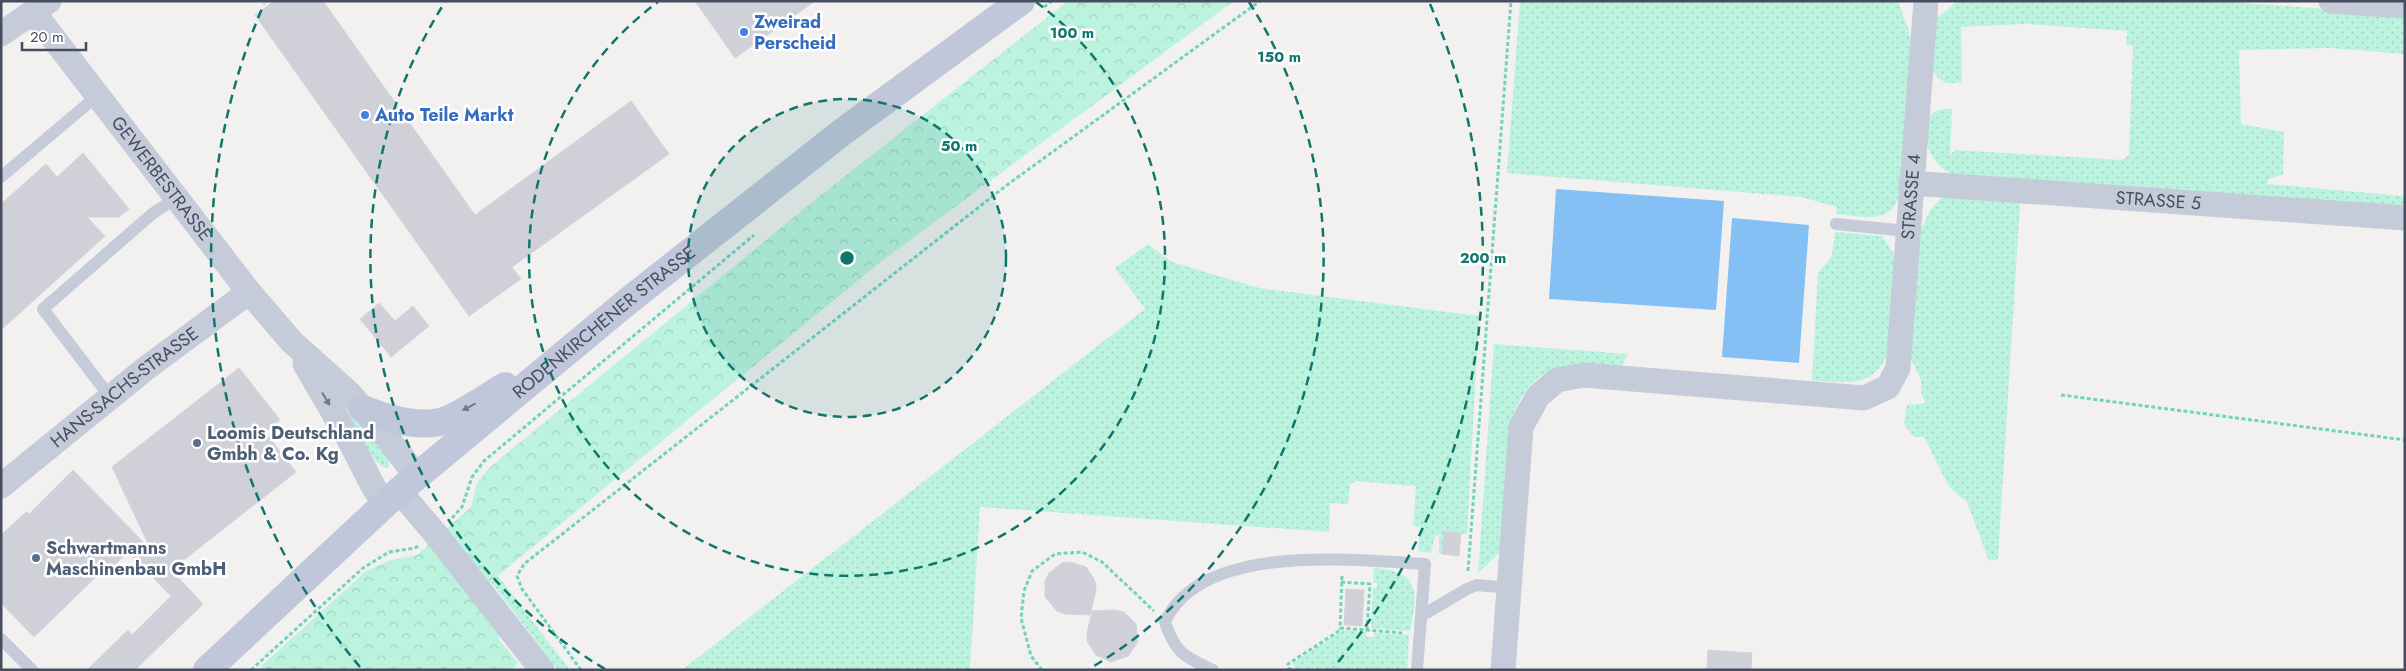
<svg xmlns="http://www.w3.org/2000/svg" width="2406" height="671" font-family="Jost,sans-serif">
<defs>
<pattern id="grass-dots" width="8" height="8" patternUnits="userSpaceOnUse" patternTransform="scale(1.25)"><rect width="8" height="8" fill="#bbf3df"/><path d="M2 2h.1M6 6h.1" fill="none" stroke="#a2d2c2" stroke-width="1.8" stroke-linecap="round"/></pattern>
<pattern id="forest-crowns" width="20" height="18" patternUnits="userSpaceOnUse" patternTransform="scale(1.25)"><rect width="20" height="18" fill="#bbf3df"/><path d="M2 6a3 3 0 1 1 6 0M12 15a3 3 0 1 1 6 0" fill="none" stroke="#a2d2c2"/></pattern>
</defs>
<rect width="100%" height="100%" fill="#f3f1f0"/>
<!-- grass -->
<path fill="url(#grass-dots)" d="M 1520,1 L 1898,1 L 1909,31 L 1911,47 L 1900,195 C 1889,226 1863,216 1836,214 L 1837,207 L 1801,197 L 1507,173 Z
M 1958,1 L 2218,1 L 2405,15 L 2405,54 L 2329,48 L 2239,50 L 2241,124 L 2284,132 L 2283,175 L 2268,179 L 2267,184 L 2405,196 L 2405,209 L 1957,177 C 1950,173 1943,170 1937,163 C 1921,144 1917,106 1952,109 L 1950,155 L 1955,150 L 2122,160 L 2129,155 L 2133,46 L 2126,45 L 2127,31 L 2025,24 L 1961,27 L 1962,83 L 1946,83 L 1938,78 L 1931,69 L 1933,21 Z
M 1943,196 L 2020,203 L 1998,559 L 1989,561 L 1967,502 L 1949,487 L 1924,437 L 1914,437 L 1904,424 L 1907,405 L 1925,403 L 1921,392 L 1921,380 L 1910,357 L 1919,233 L 1931,209 Z
M 1835,232 L 1882,236 L 1895,256 L 1890,347 C 1877,389 1847,383 1812,380 L 1818,273 L 1832,256 Z
M 1148,244 L 1172,262 L 1259,288 L 1479,316 L 1467,534 L 1444,532 L 1442,554 L 1439,554 L 1439,535 L 1435,536 L 1431,553 L 1418,551 L 1420,527 L 1413,526 L 1416,486 L 1356,481 L 1350,484 L 1348,504 L 1330,503 L 1329,532 L 980,507 L 970,670 L 682,670 L 1145,309 L 1115,268 Z
M 1494,344 L 1628,354 L 1622,365 L 1616,368 C 1601,369 1560,368 1549,372 C 1529,379 1518,401 1512,420 L 1502,550 L 1478,574 Z
M 346,409 L 349,409 L 389,460 L 389,466 L 386,468 C 372,465 353,424 346,411 Z
M 1374,568 C 1421,572 1418,592 1410,631 L 1371,628 L 1373,588 L 1377,588 L 1377,583 L 1373,582 Z
M 498,576 L 570,670 L 558,670 L 491,582 Z
M 1343,630 L 1366,632 L 1367,637 L 1374,637 L 1374,633 L 1409,635 L 1407,670 L 1290,670 L 1295,667 L 1293,663 Z"/>
<!-- forest -->
<path fill="url(#forest-crowns)" d="M 1068,1 L 1234,1 L 883,260 L 474,595 L 501,633 L 498,638 L 518,663 L 511,670 L 257,670 L 366,571 L 390,560 L 417,555 L 471,507 L 477,483 L 489,468 L 816,199 Z"/>
<!-- water -->
<path fill="#85c0f4" d="M 1556,189 L 1724,201 L 1716,310 L 1549,299 Z
M 1732,218 L 1809,225 L 1799,363 L 1722,357 Z"/>
<!-- building -->
<path fill="#cfd0d8" stroke="#d3d4dc" d="M 274,1 L 323,1 L 475,215 L 631,101 L 669,154 L 512,267 L 521,279 L 469,316 L 255,15 Z
M 695,1 L 815,1 L 735,58 Z
M 83,153 L 129,209 L 119,217 L 87,217 L 105,236 L 1,330 L 1,204 L 46,164 L 57,177 Z
M 379,303 L 395,321 L 413,306 L 429,326 L 391,357 L 360,319 Z
M 239,368 L 280,420 L 265,432 L 296,472 L 171,570 L 203,604 L 135,670 L 87,670 L 128,630 L 132,635 L 171,596 L 128,552 L 107,572 L 104,569 L 34,637 L 1,603 L 1,535 L 26,512 L 29,514 L 73,470 L 151,550 L 112,467 Z
M 1444,532 L 1461,533 L 1459,556 L 1442,554 Z
M 1070,562 L 1086,567 L 1095,581 L 1096,590 L 1090,615 L 1065,614 L 1057,611 L 1045,597 L 1045,581 L 1049,573 L 1062,563 Z
M 1346,589 L 1364,590 L 1362,626 L 1344,625 Z
M 1115,610 L 1124,612 L 1136,624 L 1138,642 L 1128,656 L 1111,662 L 1096,655 L 1087,641 L 1087,633 L 1092,611 Z
M 1708,650 L 1752,653 L 1751,670 L 1707,670 Z"/>
<g fill="none" stroke-linecap="round" stroke-linejoin="round">
<!-- path -->
<path stroke="#70d4bd" stroke-width="3" stroke-dasharray="4 2.5" stroke-linecap="butt" d="M 1044,7 L 1052,1
M 2061,395 L 2405,440
M 452,518 L 462,507 L 472,477 L 484,461 L 754,235
M 1468,571 L 1511,1
M 1342,576 L 1340,628 L 1403,633
M 1341,582 L 1370,584 L 1367,630
M 251,670 L 363,568 L 389,552 L 415,548 L 418,546
M 581,670 L 522,589 L 517,576 L 524,564 L 1007,185 L 1260,1
M 1042,670 L 1031,656 L 1021,618 L 1024,591 L 1032,571 L 1055,554 L 1082,552 L 1102,562 L 1154,611
M 1287,670 L 1290,668 L 1288,664 L 1342,629"/>
<!-- lane -->
<path stroke="#c5cbd8" stroke-width="12" d="M 1,177 L 98,95
M 1836,224 L 1907,231
M 110,397 L 43,309 L 152,214 L 176,198
M 1421,616 L 1467,589 L 1477,585 L 1509,588
M 1,639 L 32,670
M 1213,670 C 1185,657 1175,653 1165,622 C 1201,542 1353,560 1425,564 L 1417,670"/>
<!-- street -->
<g stroke="#c5cbd8" stroke-width="25">
<path d="M 2331,1 L 2405,6"/>
<path id="s1" d="M 34,13 L 249,292 L 292,342 L 349,393 L 386,436 L 417,477"/>
<path d="M 1,34 L 49,1"/>
<path id="s2" d="M 1911,183 L 2405,218"/>
<path d="M 305,364 L 351,443 L 374,488 L 385,504"/>
<path id="s3" d="M 1,486 L 145,369 L 249,292"/>
<path d="M 399,491 L 434,532 L 542,670"/>
<path id="s4" d="M 1503,670 L 1521,427 L 1538,396 L 1557,380 L 1584,375 L 1864,398 L 1888,387 L 1898,368 L 1926,1"/>
</g>
<!-- secondary -->
<g stroke="#c1c7da" stroke-width="28">
<path d="M 363,409 C 387,419 414,427 440,422 C 455,419 491,395 505,386"/>
<path id="s5" d="M 207,670 L 399,491 L 627,302 L 841,133 L 1021,1"/>
</g>
</g>
<!-- one-way arrows -->
<defs><path id="oneway-solid" d="M-6-.8H1V-3.2L6.5 0L1 3.2V.8H-6Z" transform="scale(1.25)"/></defs>
<use fill="#727989" href="#oneway-solid" transform="translate(326 399) rotate(59)"/>
<use fill="#71788a" href="#oneway-solid" transform="translate(469 407) rotate(152)"/>
<!-- distance rings -->
<circle cx="847" cy="258" r="159" fill="#0f766e" fill-opacity=".12"/>
<g fill="none" stroke="#0f766e" stroke-width="2.5" stroke-dasharray="9 6">
<circle cx="847" cy="258" r="159"/>
<path d="M1036 2A318 318 0 1 1 658 2"/>
<path d="M605 669A477 477 0 0 1 445 2M1249 2A477 477 0 0 1 1089 669"/>
<path d="M360 667A636 636 0 0 1 264 4M1430 4A636 636 0 0 1 1334 667"/>
</g>
<!-- markers -->
<g fill="#3f7fe0" stroke="#fff" stroke-width="2">
<circle cx="744" cy="32" r="5"/>
<circle cx="365" cy="115" r="5"/>
</g>
<g fill="#5c6f8a" stroke="#fff" stroke-width="2">
<circle cx="197" cy="443" r="5"/>
<circle cx="36" cy="558" r="5"/>
</g>
<g text-anchor="middle" dominant-baseline="central" stroke-width="5" stroke-linejoin="round" paint-order="stroke">
<!-- shop labels -->
<g font-size="18" font-weight="bold" fill="#366cbe" stroke="#fff" text-anchor="start">
<text x="754" y="22">Zweirad<tspan x="754" dy="21">Perscheid</tspan></text>
<text x="375" y="115">Auto Teile Markt</text>
</g>
<!-- street labels -->
<g font-size="18" fill="#464d5f" stroke="#fff">
<text stroke="none"><textPath href="#s1" startOffset="209">GEWERBESTRASSE</textPath></text>
<text stroke="none"><textPath href="#s4" startOffset="832">STRASSE 4</textPath></text>
<text stroke="none"><textPath href="#s2" startOffset="248">STRASSE 5</textPath></text>
<text stroke="none"><textPath href="#s5" startOffset="528">RODENKIRCHENER STRASSE</textPath></text>
<text stroke="none"><textPath href="#s3" startOffset="158">HANS-SACHS-STRASSE</textPath></text>
</g>
<!-- service labels -->
<g font-size="18" font-weight="bold" fill="#4e5e75" stroke="#fff" text-anchor="start">
<text x="207" y="433">Loomis Deutschland<tspan x="207" dy="21">Gmbh &amp; Co. Kg</tspan></text>
<text x="46" y="548">Schwartmanns<tspan x="46" dy="21">Maschinenbau GmbH</tspan></text>
</g>
</g>
<circle cx="847" cy="258" r="8" fill="#0f766e" stroke="#fff" stroke-width="2.5"/>
<g font-size="15" text-anchor="middle" font-weight="bold" fill="#0f766e" stroke="#fff" stroke-width="5" stroke-linejoin="round" paint-order="stroke">
<text x="1072" y="38">100 m</text>
<text x="1279" y="62">150 m</text>
<text x="959" y="151">50 m</text>
<text x="1483" y="263">200 m</text>
</g>
<!-- border -->
<rect width="2406" height="671" fill="none" stroke="#464d5f" stroke-width="5"/>
<!-- scale -->
<path d="M22 42v8h64v-8" fill="none" stroke="#464d5f" stroke-width="2.5"/>
<text x="30" y="42" font-size="15" fill="#464d5f" stroke="#ffffff" stroke-width="4" paint-order="stroke">20 m</text>
</svg>
